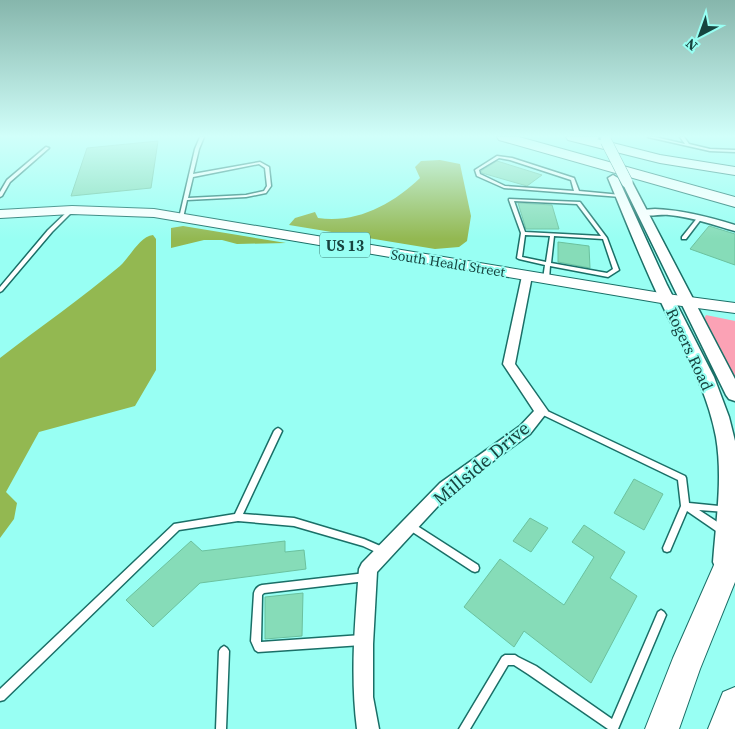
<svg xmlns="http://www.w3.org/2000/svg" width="735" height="729" font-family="'Source Serif 4',serif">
<rect width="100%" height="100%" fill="#98fff3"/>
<!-- green -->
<path fill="#fba2b5" d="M 706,315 L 735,321 L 735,378 L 704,319 Z"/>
<!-- water -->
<path fill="#93b851" d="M 440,160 L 460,164 L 471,216 L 467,241 L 459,247 L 435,249 L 289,225 L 295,218 L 315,212 L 318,218 C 356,224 393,204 420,178 L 415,167 L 421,161 Z
M 183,226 L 286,243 L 237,244 L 222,240 L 204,240 L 171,248 L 171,228 Z
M 153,235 L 156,239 L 156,370 L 135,406 L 39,432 L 6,492 L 17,503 L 14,519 L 0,538 L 0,358 C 40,327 82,298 120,266 C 130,257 140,236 153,235 Z"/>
<!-- building -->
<path fill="#86dcb8" stroke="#6bc19e" d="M 158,141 L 151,188 L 71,196 L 87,148 Z
M 497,161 L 542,175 L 527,186 L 482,173 L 481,171 Z
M 518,203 L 552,205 L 559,229 L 526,229 Z
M 709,226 L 735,234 L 735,265 L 690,249 Z
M 558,242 L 589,246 L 590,268 L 558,262 Z
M 634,479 L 663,494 L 644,530 L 614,513 Z
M 530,518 L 548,528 L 531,552 L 513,541 Z
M 584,525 L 625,552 L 610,578 L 637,596 L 591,683 L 524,631 L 514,647 L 464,607 L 500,559 L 564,605 L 594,557 L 572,542 Z
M 191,541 L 202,551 L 285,541 L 285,552 L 304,550 L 306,569 L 200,583 L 153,627 L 126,600 Z
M 303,593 L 302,636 L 265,639 L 265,597 Z"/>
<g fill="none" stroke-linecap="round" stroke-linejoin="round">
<!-- service casing -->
<g stroke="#1a6f67" stroke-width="3">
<path id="service" d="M 200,137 L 204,137 L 199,149 L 193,174 L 260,162 L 269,167 L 271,186 L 266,193 L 246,197 L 187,200 L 183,218 L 179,219 L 179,218 L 195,149 ZM 259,164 L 265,168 L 267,186 L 264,191 L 246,195 L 188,198 L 193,177 Z
M 648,137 L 655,137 L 685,144 L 680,137 L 684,137 L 689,144 L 710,149 L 735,150 L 735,152 L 710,151 Z
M 46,147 L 49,148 L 10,182 L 2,196 L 0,197 L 0,192 L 7,180 Z
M 497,156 L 512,158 L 574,178 L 579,191 L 621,195 L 623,196 L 621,197 L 504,188 L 477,176 L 475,170 ZM 499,158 L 510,160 L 571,180 L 574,191 L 505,186 L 480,174 L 479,170 Z
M 509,199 L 580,202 L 607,238 L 619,270 L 608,277 L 550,266 L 549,279 L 548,280 L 544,280 L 543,279 L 545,265 L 519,259 L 517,258 L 521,233 L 509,200 ZM 514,201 L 577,204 L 601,236 L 525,232 ZM 525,235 L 550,236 L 546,262 L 522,257 ZM 554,236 L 603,239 L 613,269 L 607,273 L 551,263 Z
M 70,209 L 74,210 L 52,232 L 2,291 L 0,292 L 0,287 L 48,230 Z
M 698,217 L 702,218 L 686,239 L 682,239 L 682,237 Z
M 541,408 L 685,476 L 686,478 L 689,503 L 729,507 L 730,509 L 729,511 L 726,512 L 699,510 L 725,527 L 726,530 L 725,533 L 722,534 L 719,533 L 687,511 L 670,551 L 667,552 L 664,551 L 663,548 L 681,506 L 678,480 L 539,413 L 538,411 L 539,409 Z
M 278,428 L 280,429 L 282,431 L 243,514 L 294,518 L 364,539 L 385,548 L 386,551 L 385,554 L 382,555 L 363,546 L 294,526 L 238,521 L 179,530 L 4,700 L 0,701 L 0,689 L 174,524 L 235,514 L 274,431 L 276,429 Z
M 411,522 L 478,565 L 479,568 L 478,571 L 475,572 L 472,571 L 408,529 L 407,526 L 408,523 Z
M 366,573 L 369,574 L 370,577 L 369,580 L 366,581 L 264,593 L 262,595 L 261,641 L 261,642 L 362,635 L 365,637 L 367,640 L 365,643 L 362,645 L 258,652 L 255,650 L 251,641 L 254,593 C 255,589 258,586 262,585 Z
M 661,610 L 664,612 L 666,615 L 618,729 L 608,729 L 528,674 L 514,665 L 508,665 L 470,729 L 459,729 L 502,657 L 505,655 L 515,655 L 518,657 L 536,666 L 612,719 L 658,612 Z
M 224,646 L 227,648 L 229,651 L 226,729 L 216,729 L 219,651 L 221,648 Z"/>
</g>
<!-- minor casing -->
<g stroke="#1a6f67" stroke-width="3">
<path id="minor" d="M 655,209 C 683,210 709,217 735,225 L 735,231 C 713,225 692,217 669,215 C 660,214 644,218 638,213 L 642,210 Z
M 527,273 L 532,276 L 515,364 L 548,411 L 530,434 L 450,493 L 377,572 L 373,644 L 373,697 L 379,729 L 357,729 C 350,675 355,623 359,569 L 362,563 L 440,483 L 520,426 L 534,411 L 503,364 L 522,276 Z"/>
</g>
<!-- tertiary casing -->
<g stroke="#1a6f67" stroke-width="3">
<path id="tertiary" d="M 588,137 L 598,137 L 599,138 L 594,141 Z
M 613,175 L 618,178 L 667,285 L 714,377 L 729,417 L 735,441 L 735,562 L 732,569 L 724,573 L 716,569 L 713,562 C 716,521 723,478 716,437 C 707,388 681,345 660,300 C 641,260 625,219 608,178 Z
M 627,179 L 632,182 L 735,379 L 735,401 L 729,399 L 726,395 L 622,182 Z"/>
</g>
<!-- primary casing -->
<g stroke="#1a6f67" stroke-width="2">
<path id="primary" d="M 72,206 L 154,209 L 667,294 L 735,303 L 735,313 L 667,304 L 154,217 L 72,214 L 0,218 L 0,210 Z
M 735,536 L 735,582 L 700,669 L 679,729 L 645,729 L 673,658 L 725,540 Z
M 735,687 L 735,729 L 708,729 L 723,692 Z"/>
</g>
<!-- motorway casing -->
<g stroke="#1a6f67" stroke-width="2">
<path id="motorway" d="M 497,137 L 519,137 L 735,197 L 735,207 L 499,140 Z
M 566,137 L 589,137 L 660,155 L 735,167 L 735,175 L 660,163 L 568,140 Z"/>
</g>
<!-- service -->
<use href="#service" fill="#fff" fill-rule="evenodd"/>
<!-- minor -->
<use href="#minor" fill="#fff" fill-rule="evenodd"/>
<!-- tertiary -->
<use href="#tertiary" fill="#fff" fill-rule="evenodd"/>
<!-- primary -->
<use href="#primary" fill="#fff" fill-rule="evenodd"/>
<!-- motorway -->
<use href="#motorway" fill="#fff" fill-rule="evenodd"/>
<!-- tertiary-bridge casing -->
<g stroke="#1a6f67" stroke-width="12" stroke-linecap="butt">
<path id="tertiary-bridge" d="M 606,141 L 627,182"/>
</g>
<!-- tertiary-bridge -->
<use href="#tertiary-bridge" stroke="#fff" stroke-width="11"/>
</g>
<!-- sky -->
<linearGradient id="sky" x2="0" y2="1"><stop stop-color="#86b6ac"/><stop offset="0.57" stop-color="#d1fffa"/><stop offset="1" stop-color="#d1fffa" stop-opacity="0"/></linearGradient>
<rect width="735" height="239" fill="url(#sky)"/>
<g text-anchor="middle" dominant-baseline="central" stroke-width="4" stroke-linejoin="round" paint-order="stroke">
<!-- far-street labels -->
<g font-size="14" fill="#17443f" stroke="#98fff3">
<text transform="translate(448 263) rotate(9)">South Heald Street</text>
</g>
<!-- shield labels -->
<rect fill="#98fff3" stroke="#3e7c75" stroke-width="1" x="320" y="232.5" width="50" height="25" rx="4"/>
<g font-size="15" font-weight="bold" fill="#17443f">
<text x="345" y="245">US 13</text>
</g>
<!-- street labels -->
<g font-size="16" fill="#17443f" stroke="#98fff3">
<text transform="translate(690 349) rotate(65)">Rogers Road</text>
</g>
<!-- near-street labels -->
<g font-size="19" fill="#17443f" stroke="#98fff3">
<text transform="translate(481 463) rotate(-40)">Millside Drive</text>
</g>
</g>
<!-- north arrow -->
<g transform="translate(700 35) rotate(221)" stroke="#98fff3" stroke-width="4" paint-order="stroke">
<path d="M0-4L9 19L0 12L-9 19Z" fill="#17443f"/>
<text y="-8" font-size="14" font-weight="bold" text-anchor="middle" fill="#17443f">N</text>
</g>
</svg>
